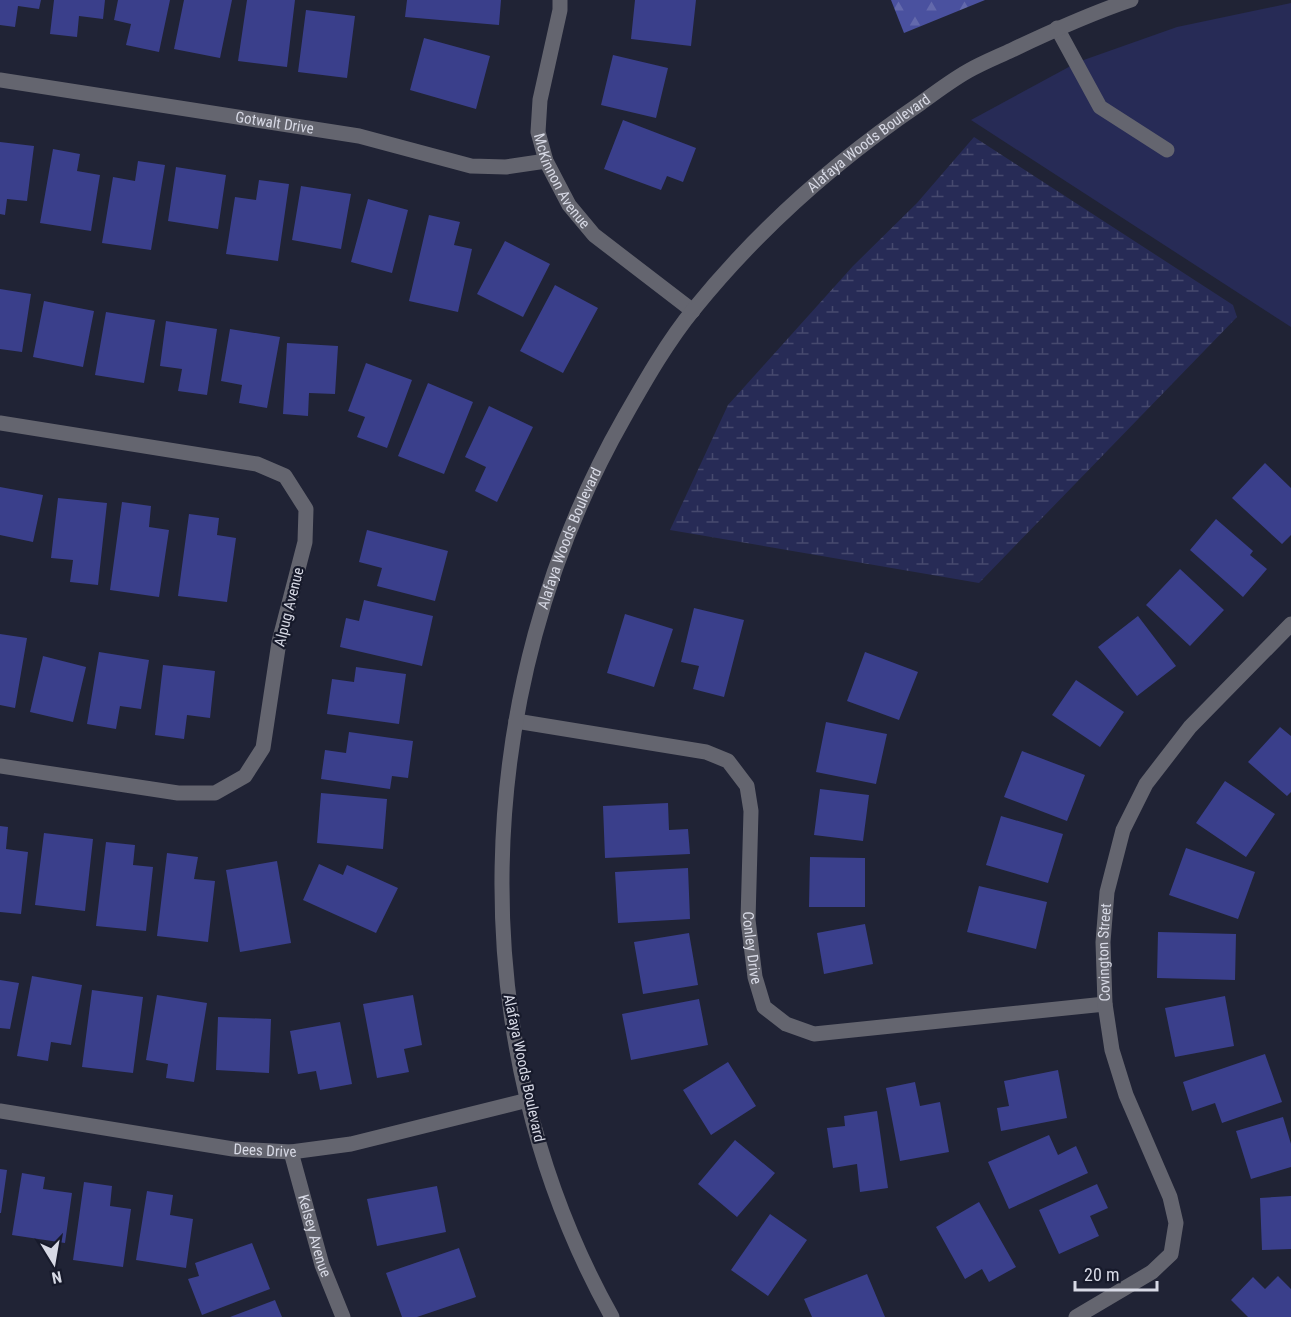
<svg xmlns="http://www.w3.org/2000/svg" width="1291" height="1317" font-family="'Roboto Condensed',sans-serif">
<defs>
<pattern id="forest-firs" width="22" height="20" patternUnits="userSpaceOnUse" patternTransform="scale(1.5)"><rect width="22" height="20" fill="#4a519f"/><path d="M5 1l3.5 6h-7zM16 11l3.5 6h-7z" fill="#6369ac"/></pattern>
<pattern id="wetland-marsh" width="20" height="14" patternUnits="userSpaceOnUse" patternTransform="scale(1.5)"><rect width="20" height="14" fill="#272b56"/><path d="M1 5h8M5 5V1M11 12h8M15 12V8" fill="none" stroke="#46496e"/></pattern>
</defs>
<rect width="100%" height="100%" fill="#202335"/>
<!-- green -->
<path fill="#272b56" d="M 1291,3 L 1291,327 L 971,120 L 1078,62 L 1177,27 Z"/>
<!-- forest -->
<path fill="url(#forest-firs)" d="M 891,0 L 985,0 L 904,33 Z"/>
<!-- wetland -->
<path fill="url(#wetland-marsh)" d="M 974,137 L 1233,305 L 1237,317 L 979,583 L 670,530 L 728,405 L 853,266 L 917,203 Z"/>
<!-- building -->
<path fill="#3a3f8b" d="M 0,0 L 41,0 L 39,9 L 18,6 L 15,27 L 0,25 Z
M 54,0 L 105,0 L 103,19 L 79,16 L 77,37 L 50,34 Z
M 118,0 L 170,0 L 159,52 L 126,45 L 131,24 L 114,20 Z
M 184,0 L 232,0 L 220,58 L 174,49 Z
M 247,0 L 295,0 L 287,67 L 238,61 Z
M 407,0 L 501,0 L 499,25 L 405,17 Z
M 635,0 L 696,0 L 691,46 L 631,39 Z
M 306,10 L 355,16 L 347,78 L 298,72 Z
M 424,38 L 490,56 L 476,109 L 410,90 Z
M 613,55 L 668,68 L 656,118 L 601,105 Z
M 623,120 L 696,148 L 683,182 L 667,176 L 661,190 L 604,169 Z
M 0,142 L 34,146 L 27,201 L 7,199 L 5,215 L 0,214 Z
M 53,149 L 80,154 L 77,171 L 100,175 L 91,231 L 40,223 Z
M 138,161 L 165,165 L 151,250 L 102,243 L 113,177 L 135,181 Z
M 176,167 L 226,175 L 218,229 L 168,221 Z
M 259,180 L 289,184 L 278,261 L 226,254 L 235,197 L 256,200 Z
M 301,186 L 351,194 L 341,249 L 292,240 Z
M 368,199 L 408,210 L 392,273 L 351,262 Z
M 429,215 L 460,222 L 454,245 L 472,249 L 458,312 L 409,301 Z
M 505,241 L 550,264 L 523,317 L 477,294 Z
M 555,285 L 598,308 L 563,373 L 520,351 Z
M 0,289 L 31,294 L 22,352 L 0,349 Z
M 44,301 L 94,311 L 83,367 L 33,357 Z
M 106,312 L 155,320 L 144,383 L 95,375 Z
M 166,321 L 217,329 L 207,395 L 178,391 L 182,369 L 160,366 Z
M 230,329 L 280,337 L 267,408 L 239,403 L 242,385 L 221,381 Z
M 287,343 L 338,346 L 335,394 L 309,393 L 308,416 L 283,414 Z
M 366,363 L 412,380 L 387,448 L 357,437 L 365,417 L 348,411 Z
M 428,383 L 473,402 L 444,474 L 398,456 Z
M 489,406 L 533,427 L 497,502 L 475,491 L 486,467 L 465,457 Z
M 1265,463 L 1291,488 L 1291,535 L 1282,544 L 1232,498 Z
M 0,487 L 43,495 L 33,542 L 0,535 Z
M 58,498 L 107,503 L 98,585 L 70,582 L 73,560 L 51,558 Z
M 122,502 L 151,506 L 149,527 L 169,530 L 159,597 L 110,590 Z
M 189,514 L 219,518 L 217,535 L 236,538 L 227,602 L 178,596 Z
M 1216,519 L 1253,551 L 1250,555 L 1267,569 L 1243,597 L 1190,550 Z
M 367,530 L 448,551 L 435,601 L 377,586 L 382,568 L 359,562 Z
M 1180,569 L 1224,610 L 1190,646 L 1146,605 Z
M 364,600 L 433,616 L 422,666 L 340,647 L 346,618 L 359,621 Z
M 694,608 L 744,620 L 724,697 L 693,689 L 699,666 L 681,662 Z
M 625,614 L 673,629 L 654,687 L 607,673 Z
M 1138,616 L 1176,666 L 1137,696 L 1098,647 Z
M 0,634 L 27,638 L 15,708 L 0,705 Z
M 99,652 L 149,660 L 141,709 L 120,706 L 116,729 L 87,724 Z
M 865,652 L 918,672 L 899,720 L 847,701 Z
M 43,656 L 86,667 L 73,722 L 30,712 Z
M 163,665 L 215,671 L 210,718 L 187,715 L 184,739 L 155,735 Z
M 356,667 L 406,674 L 399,724 L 327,714 L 332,679 L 354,682 Z
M 1076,680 L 1124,712 L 1100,747 L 1052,715 Z
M 826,722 L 887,734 L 876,784 L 816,772 Z
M 1280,727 L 1291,736 L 1291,792 L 1287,796 L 1248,762 Z
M 349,732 L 413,741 L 408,778 L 392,776 L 390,789 L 321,779 L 325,750 L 346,753 Z
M 1022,751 L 1085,775 L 1067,821 L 1004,797 Z
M 1225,781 L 1275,814 L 1246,857 L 1196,823 Z
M 820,789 L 869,795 L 863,841 L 814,835 Z
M 321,793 L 387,799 L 383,849 L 317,843 Z
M 668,803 L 669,830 L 688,829 L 690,854 L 605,858 L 603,806 Z
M 1001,816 L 1063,834 L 1048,883 L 986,865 Z
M 0,826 L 8,827 L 6,849 L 28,852 L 21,914 L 0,912 Z
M 44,833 L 93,839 L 85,911 L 35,905 Z
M 106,842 L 135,845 L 133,865 L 153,867 L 146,931 L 96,926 Z
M 1186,848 L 1255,872 L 1238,919 L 1169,895 Z
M 167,853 L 198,857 L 194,879 L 215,881 L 208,942 L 157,936 Z
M 810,857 L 865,858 L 865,907 L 809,907 Z
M 277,861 L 291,943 L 240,952 L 226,870 Z
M 319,864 L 343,875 L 347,865 L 398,888 L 376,933 L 303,900 Z
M 688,868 L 690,919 L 618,923 L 615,872 Z
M 979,886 L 1047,902 L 1036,949 L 967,932 Z
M 865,924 L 873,964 L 824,974 L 817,933 Z
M 1158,932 L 1236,934 L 1235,980 L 1157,978 Z
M 689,933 L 698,985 L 643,994 L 634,942 Z
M 32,976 L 82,985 L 71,1045 L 51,1042 L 48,1061 L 17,1056 Z
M 0,980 L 19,983 L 10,1029 L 0,1028 Z
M 92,990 L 143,997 L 133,1073 L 82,1067 Z
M 157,995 L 207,1003 L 194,1082 L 166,1078 L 168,1064 L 146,1060 Z
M 413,995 L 422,1045 L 404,1049 L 409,1072 L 377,1078 L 363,1004 Z
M 1225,996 L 1234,1046 L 1175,1057 L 1165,1008 Z
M 699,999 L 708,1045 L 631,1060 L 622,1014 Z
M 218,1017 L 271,1019 L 269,1073 L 216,1070 Z
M 340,1022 L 352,1084 L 320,1090 L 316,1071 L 298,1074 L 290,1031 Z
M 1265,1054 L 1282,1102 L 1222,1123 L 1215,1103 L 1192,1111 L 1183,1082 Z
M 728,1062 L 756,1106 L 711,1135 L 683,1090 Z
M 1058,1070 L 1067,1118 L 1001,1131 L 997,1108 L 1009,1106 L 1004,1081 Z
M 915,1082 L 920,1106 L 940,1102 L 949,1152 L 900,1161 L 886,1088 Z
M 877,1111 L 888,1188 L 860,1192 L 857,1164 L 833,1168 L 827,1128 L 845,1126 L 844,1116 Z
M 1283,1117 L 1291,1144 L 1291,1167 L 1251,1179 L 1236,1131 Z
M 1049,1135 L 1058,1155 L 1076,1146 L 1088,1173 L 1009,1209 L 988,1162 Z
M 735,1140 L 775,1173 L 737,1217 L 698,1184 Z
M 0,1169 L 7,1170 L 1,1213 L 0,1213 Z
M 22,1173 L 45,1177 L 43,1189 L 72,1193 L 65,1243 L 12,1235 Z
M 84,1182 L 112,1186 L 110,1206 L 131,1209 L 123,1267 L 73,1260 Z
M 1097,1184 L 1108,1208 L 1090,1216 L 1099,1236 L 1059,1254 L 1039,1210 Z
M 437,1186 L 446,1232 L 377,1246 L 367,1199 Z
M 147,1191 L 173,1195 L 170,1215 L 193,1219 L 186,1268 L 136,1260 Z
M 1291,1196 L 1291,1249 L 1262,1250 L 1260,1198 Z
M 979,1202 L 1016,1267 L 989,1282 L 982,1269 L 965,1279 L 936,1227 Z
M 770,1214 L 807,1240 L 768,1296 L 731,1270 Z
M 252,1243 L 270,1289 L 202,1315 L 188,1279 L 199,1276 L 195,1263 Z
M 459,1248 L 476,1297 L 417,1317 L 402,1317 L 386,1273 Z
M 867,1274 L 885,1317 L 812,1317 L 804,1299 Z
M 1278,1276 L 1291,1289 L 1291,1317 L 1248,1317 L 1231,1300 L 1253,1277 L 1265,1289 Z
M 275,1300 L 282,1317 L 230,1317 Z"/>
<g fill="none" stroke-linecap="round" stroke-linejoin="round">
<!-- minor -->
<g stroke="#64656f" stroke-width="15">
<path id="s1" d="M 560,0 L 560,10 L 540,100 L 538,132 L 546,161 L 569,205 L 594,235 L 693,311"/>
<path d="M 1057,28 L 1100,107 L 1167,150"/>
<path id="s2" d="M 0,80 L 359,136 L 471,166 L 506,167 L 546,161"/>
<path d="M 0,423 L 257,464 L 285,476 L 306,509 L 305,542 L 279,642 L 263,748 L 245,776 L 215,793 L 178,793 L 0,766"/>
<path id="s3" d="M 516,721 L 706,752 L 728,761 L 747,786 L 751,811 L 748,920 L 755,977 L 764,1007 L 786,1024 L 814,1034 L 1105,1004"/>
<path id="s4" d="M 0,1111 L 233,1149 L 291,1152 L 351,1144 L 528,1100"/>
<path id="s5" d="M 291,1152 L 322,1265 L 343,1317"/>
<path id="s6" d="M 612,1317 C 458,1042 469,690 624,418 C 645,381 667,342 694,309 C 758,230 837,160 921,103 C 936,92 952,80 968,71 C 982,63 997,57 1012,50 C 1052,31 1089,14 1131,0"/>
<path id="s7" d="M 1076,1317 L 1152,1272 L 1171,1254 L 1176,1223 L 1170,1197 L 1126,1095 L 1112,1050 L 1105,1004 L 1103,942 L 1107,892 L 1123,830 L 1146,784 L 1190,727 L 1291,624"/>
</g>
</g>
<g text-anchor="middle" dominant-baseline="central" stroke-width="4.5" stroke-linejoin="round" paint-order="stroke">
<!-- street labels -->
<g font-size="15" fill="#d7d9e5" stroke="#171a2b">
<text stroke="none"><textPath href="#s2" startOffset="278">Gotwalt Drive</textPath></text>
<text stroke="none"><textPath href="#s6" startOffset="1310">Alafaya Woods Boulevard</textPath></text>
<text stroke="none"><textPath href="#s1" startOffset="189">McKinnon Avenue</textPath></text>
<text stroke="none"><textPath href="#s6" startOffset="806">Alafaya Woods Boulevard</textPath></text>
<text transform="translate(289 607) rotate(-76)">Alpug Avenue</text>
<text stroke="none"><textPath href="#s3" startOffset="410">Conley Drive</textPath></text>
<text stroke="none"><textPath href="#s7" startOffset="429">Covington Street</textPath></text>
<text transform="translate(524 1068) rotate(78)">Alafaya Woods Boulevard</text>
<text stroke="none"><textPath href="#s4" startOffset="268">Dees Drive</textPath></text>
<text stroke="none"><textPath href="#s5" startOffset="87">Kelsey Avenue</textPath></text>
</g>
</g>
<!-- north arrow -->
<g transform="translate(54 1263) rotate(169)" stroke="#171a2b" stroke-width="4.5" paint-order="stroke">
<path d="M0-4.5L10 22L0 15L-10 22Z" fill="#d7d9e5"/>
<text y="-9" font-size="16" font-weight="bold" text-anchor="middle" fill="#d7d9e5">N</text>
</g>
<!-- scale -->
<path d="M1075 1281v9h82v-9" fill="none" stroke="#d7d9e5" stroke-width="3"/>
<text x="1084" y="1281" font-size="18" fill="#d7d9e5" stroke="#171a2b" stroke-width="4.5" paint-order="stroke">20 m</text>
</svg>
